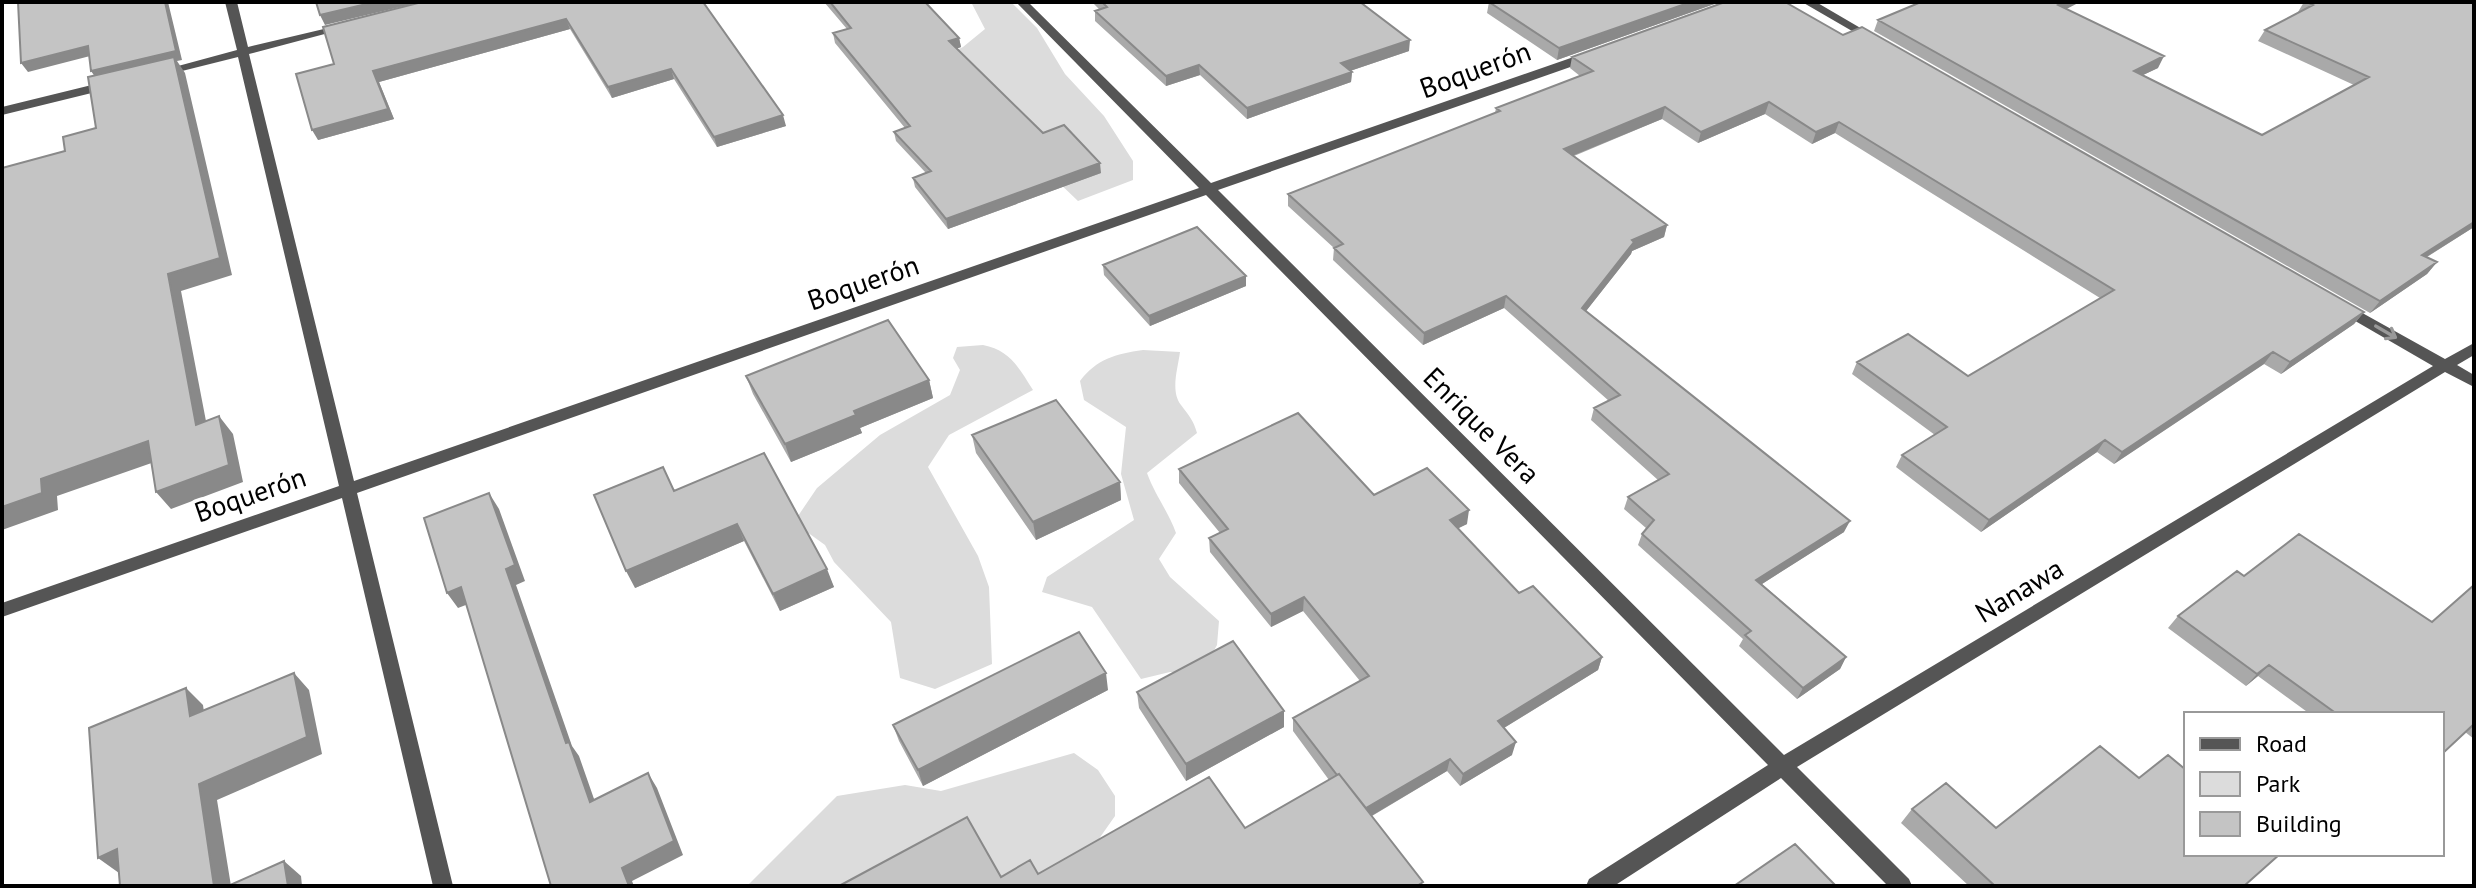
<svg xmlns="http://www.w3.org/2000/svg" width="2476" height="888" font-family="'PT Sans',sans-serif">
<rect width="100%" height="100%" fill="#fff"/>
<!-- green -->
<path fill="#dcdcdc" d="M 971,2 L 1011,2 L 1037,28 L 1065,74 L 1104,116 L 1133,161 L 1133,180 L 1078,201 L 1011,137 L 914,72 L 963,47 L 985,29 Z
M 983,345 C 1010,350 1019,368 1033,390 L 949,435 L 928,467 L 978,556 L 989,587 L 992,664 L 935,689 L 900,678 L 891,622 L 834,562 L 825,545 L 807,532 L 798,516 L 817,488 L 880,435 L 950,395 L 960,370 L 953,358 L 957,347 Z
M 1143,350 L 1180,352 C 1178,368 1170,391 1181,405 C 1189,416 1193,419 1197,433 L 1147,473 C 1155,495 1168,511 1176,533 L 1159,559 L 1170,577 L 1219,621 L 1217,645 L 1202,673 L 1170,672 L 1141,679 L 1092,607 L 1042,592 L 1047,577 L 1134,520 L 1121,474 L 1126,427 L 1084,400 L 1080,381 C 1097,359 1115,354 1143,350 Z
M 1074,753 L 1098,770 L 1115,796 L 1115,816 L 1089,853 L 1052,878 L 957,886 L 747,886 L 837,796 L 905,785 L 941,791 Z"/>
<g fill="none" stroke-linecap="round" stroke-linejoin="round">
<!-- street -->
<path fill="#555" fill-rule="evenodd" d="M 225,2 L 237,2 L 248,47 L 345,24 L 351,27 L 249,54 L 354,481 L 1199,188 L 1016,2 L 1028,2 L 1211,183 L 1588,52 L 1596,52 L 1596,58 L 1218,190 L 1784,755 L 2433,366 L 2338,311 L 2336,308 L 2338,305 L 2348,305 L 2445,359 L 2474,343 L 2474,355 L 2457,365 L 2474,375 L 2474,387 L 2445,372 L 1797,767 L 1909,879 L 1912,886 L 1888,886 L 1781,778 L 1614,886 L 1586,886 L 1589,879 L 1768,765 L 1206,195 L 357,493 L 453,886 L 433,886 L 342,498 L 2,617 L 2,603 L 339,486 L 238,57 L 162,76 L 156,72 L 237,50 Z
M 1802,2 L 1816,2 L 1881,40 L 1871,42 Z
M 108,81 L 114,85 L 112,88 L 2,115 L 2,107 Z"/>
</g>
<!-- wall -->
<path fill="#a9a9a9" d="M 703,2 L 786,126 L 717,147 L 674,79 L 612,98 L 570,29 L 379,82 L 394,119 L 318,140 L 334,64 L 323,27 Z
M 824,2 L 925,2 L 959,38 L 961,47 L 956,49 L 1043,133 L 1101,173 L 948,229 L 915,187 L 913,178 L 926,173 L 896,141 L 894,132 L 905,128 L 835,43 L 833,33 L 847,29 Z
M 1092,2 L 1360,2 L 1409,51 L 1350,71 L 1352,72 L 1351,82 L 1247,119 L 1200,75 L 1166,86 L 1095,21 L 1095,11 L 1099,9 Z
M 1489,2 L 1720,2 L 1557,60 L 1487,13 Z
M 2304,2 L 2474,2 L 2474,227 L 2427,257 L 2437,262 L 2427,274 L 2370,313 L 1874,31 L 1878,20 L 2067,9 L 2158,68 L 2143,75 L 2262,135 L 2354,85 L 2258,41 L 2265,30 L 2299,12 L 2298,12 Z
M 1843,35 L 2364,312 L 2354,324 L 2281,374 L 2264,364 L 2114,464 L 2097,452 L 1981,532 L 1896,467 L 1902,455 L 1935,435 L 1852,374 L 1857,362 L 1968,376 L 2100,298 L 1835,133 L 1812,144 L 1765,114 L 1698,143 L 1662,119 L 1574,156 L 1667,225 L 1664,237 L 1632,251 L 1631,254 L 1586,311 L 1844,532 L 1762,584 L 1846,657 L 1840,669 L 1797,699 L 1739,646 L 1743,639 L 1638,545 L 1642,534 L 1646,528 L 1624,509 L 1628,497 L 1658,480 L 1591,420 L 1594,408 L 1609,401 L 1504,308 L 1423,345 L 1333,260 L 1334,248 L 1288,206 L 1288,194 L 1495,113 L 1496,108 L 1580,76 L 1570,68 L 1572,57 Z
M 1103,265 L 1246,286 L 1150,326 L 1104,275 Z
M 746,376 L 929,380 L 933,398 L 860,428 L 862,433 L 791,462 L 753,394 Z
M 972,435 L 1120,482 L 1121,500 L 1036,540 L 976,453 Z
M 764,453 L 834,587 L 780,611 L 744,541 L 635,588 L 674,491 Z
M 1179,469 L 1374,495 L 1467,524 L 1458,528 L 1519,593 L 1602,657 L 1598,670 L 1504,728 L 1512,755 L 1460,786 L 1447,771 L 1372,816 L 1422,886 L 1001,877 L 1038,874 L 1245,828 L 1329,780 L 1293,731 L 1293,718 L 1360,681 L 1303,611 L 1271,627 L 1210,552 L 1209,538 L 1220,533 L 1179,483 Z
M 2244,576 L 2432,622 L 2474,585 L 2474,739 L 2442,714 L 2310,714 L 2258,676 L 2246,686 L 2168,628 L 2178,616 Z
M 1108,690 L 923,786 L 899,741 L 893,725 Z
M 1137,692 L 1284,727 L 1186,781 L 1139,708 Z
M 1912,809 L 1996,828 L 2244,886 L 1969,886 L 1901,823 Z"/>
<!-- shaded-wall -->
<path fill="#898989" d="M 165,2 L 168,2 L 182,60 L 177,61 L 185,73 L 232,275 L 181,291 L 210,442 L 196,425 L 168,274 L 98,81 L 91,71 Z
M 375,2 L 421,2 L 325,25 L 320,15 Z
M 1691,2 L 1720,2 L 1557,60 L 1559,48 Z
M 2063,2 L 2080,2 L 2053,16 L 2058,5 Z
M 566,19 L 570,29 L 379,82 L 394,119 L 318,140 L 312,130 L 373,71 Z
M 959,38 L 961,47 L 950,51 L 949,41 Z
M 1410,40 L 1409,51 L 1341,74 L 1341,63 Z
M 88,46 L 94,55 L 28,72 L 21,63 Z
M 2164,56 L 2158,68 L 2128,82 L 2134,71 Z
M 1199,65 L 1200,75 L 1166,86 L 1166,76 Z
M 671,69 L 674,79 L 612,98 L 608,87 Z
M 1352,72 L 1351,82 L 1247,119 L 1247,108 Z
M 1769,102 L 1765,114 L 1698,143 L 1701,132 Z
M 1665,107 L 1662,119 L 1562,160 L 1564,149 Z
M 783,115 L 786,126 L 717,147 L 714,137 Z
M 1839,122 L 1835,133 L 1812,144 L 1816,132 Z
M 1100,163 L 1101,173 L 948,229 L 946,219 Z
M 2474,222 L 2474,227 L 2412,266 L 2422,255 Z
M 1667,225 L 1664,237 L 1632,251 L 1631,254 L 1579,320 L 1582,308 L 1632,240 Z
M 2437,262 L 2427,274 L 2370,313 L 2380,301 Z
M 1246,276 L 1246,286 L 1150,326 L 1149,316 Z
M 1506,296 L 1504,308 L 1423,345 L 1424,333 Z
M 2364,312 L 2354,324 L 2281,374 L 2290,362 Z
M 2273,352 L 2264,364 L 2114,464 L 2122,452 Z
M 929,380 L 933,398 L 860,428 L 862,433 L 791,462 L 785,444 L 854,411 Z
M 219,416 L 233,434 L 243,482 L 171,509 L 156,492 Z
M 2105,440 L 2097,452 L 1981,532 L 1989,520 Z
M 148,441 L 163,459 L 57,496 L 58,510 L 2,530 L 2,507 L 41,479 Z
M 1120,482 L 1121,500 L 1036,540 L 1033,522 Z
M 489,493 L 499,509 L 525,581 L 516,585 L 572,746 L 579,756 L 600,816 L 590,802 L 566,743 L 506,569 Z
M 1469,510 L 1467,524 L 1447,534 L 1450,520 Z
M 1850,521 L 1844,532 L 1751,591 L 1756,580 Z
M 737,524 L 744,541 L 635,588 L 626,571 Z
M 827,569 L 834,587 L 780,611 L 773,594 Z
M 461,587 L 471,603 L 458,608 L 447,593 Z
M 1304,597 L 1303,611 L 1271,627 L 1271,614 Z
M 1602,657 L 1598,670 L 1494,734 L 1498,721 Z
M 1846,657 L 1840,669 L 1797,699 L 1803,688 Z
M 2269,665 L 2258,676 L 2246,686 L 2257,674 Z
M 294,673 L 309,690 L 322,754 L 217,800 L 231,886 L 214,886 L 199,784 Z
M 1106,673 L 1108,690 L 923,786 L 918,770 Z
M 186,688 L 203,705 L 207,733 L 190,716 Z
M 1284,711 L 1284,727 L 1186,781 L 1186,764 Z
M 1516,742 L 1512,755 L 1460,786 L 1463,774 Z
M 1450,759 L 1447,771 L 1361,822 L 1363,810 Z
M 648,773 L 657,788 L 683,855 L 632,881 L 634,886 L 629,886 L 622,868 Z
M 117,849 L 137,865 L 119,873 L 98,858 Z
M 284,861 L 301,876 L 302,886 L 288,886 Z"/>
<!-- building -->
<path fill="#c4c4c4" stroke="#898989" stroke-width="2" d="M 18,2 L 165,2 L 176,51 L 91,71 L 88,46 L 21,63 Z
M 316,2 L 375,2 L 320,15 Z
M 422,2 L 703,2 L 783,115 L 714,137 L 671,69 L 608,87 L 566,19 L 373,71 L 388,109 L 312,130 L 296,74 L 334,64 L 323,27 Z
M 830,2 L 925,2 L 959,38 L 949,41 L 1043,133 L 1064,125 L 1100,163 L 946,219 L 913,178 L 931,171 L 894,132 L 910,126 L 833,33 L 851,28 Z
M 1102,2 L 1360,2 L 1410,40 L 1341,63 L 1352,72 L 1247,108 L 1199,65 L 1166,76 L 1095,11 L 1107,7 Z
M 1489,2 L 1691,2 L 1559,48 Z
M 1725,2 L 1785,2 L 1843,35 L 1862,27 L 2364,312 L 2290,362 L 2273,352 L 2122,452 L 2105,440 L 1989,520 L 1902,455 L 1947,427 L 1857,362 L 1908,334 L 1968,376 L 2114,290 L 1839,122 L 1816,132 L 1769,102 L 1701,132 L 1665,107 L 1564,149 L 1667,225 L 1632,240 L 1634,242 L 1582,308 L 1850,521 L 1756,580 L 1846,657 L 1803,688 L 1745,635 L 1751,631 L 1642,534 L 1654,520 L 1628,497 L 1669,474 L 1594,408 L 1620,395 L 1506,296 L 1424,333 L 1334,248 L 1343,244 L 1288,194 L 1500,111 L 1496,108 L 1593,71 L 1572,57 Z
M 1921,2 L 2063,2 L 2058,5 L 2164,56 L 2134,71 L 2262,135 L 2369,77 L 2265,30 L 2313,5 L 2307,2 L 2474,2 L 2474,222 L 2422,255 L 2437,262 L 2380,301 L 1878,20 Z
M 174,57 L 220,258 L 168,274 L 196,425 L 219,416 L 229,465 L 156,492 L 148,441 L 41,479 L 42,493 L 2,507 L 2,168 L 65,151 L 63,137 L 96,128 L 88,77 Z
M 1197,227 L 1246,276 L 1149,316 L 1103,265 Z
M 888,320 L 929,380 L 854,411 L 856,415 L 785,444 L 746,376 Z
M 1056,400 L 1120,482 L 1033,522 L 972,435 Z
M 1298,413 L 1374,495 L 1427,468 L 1469,510 L 1450,520 L 1519,593 L 1533,586 L 1602,657 L 1498,721 L 1516,742 L 1463,774 L 1450,759 L 1366,808 L 1339,774 L 1337,775 L 1293,718 L 1369,676 L 1304,597 L 1271,614 L 1209,538 L 1228,529 L 1179,469 Z
M 764,453 L 827,569 L 773,594 L 737,524 L 626,571 L 594,495 L 663,467 L 674,491 Z
M 489,493 L 515,565 L 506,569 L 566,743 L 569,742 L 590,802 L 648,773 L 674,841 L 622,868 L 629,886 L 551,886 L 461,587 L 447,593 L 424,518 Z
M 2299,534 L 2432,622 L 2474,585 L 2474,724 L 2442,754 L 2442,714 L 2337,714 L 2269,665 L 2257,674 L 2178,616 L 2237,571 L 2244,576 Z
M 1079,632 L 1106,673 L 918,770 L 893,725 Z
M 1233,641 L 1284,711 L 1186,764 L 1137,692 Z
M 294,673 L 307,737 L 199,784 L 214,886 L 120,886 L 117,849 L 98,858 L 89,728 L 186,688 L 190,716 Z
M 2100,746 L 2139,778 L 2168,755 L 2186,770 L 2186,854 L 2280,854 L 2244,886 L 1995,886 L 1912,809 L 1946,783 L 1996,828 Z
M 1339,774 L 1423,882 L 1417,886 L 839,886 L 967,817 L 1001,877 L 1030,860 L 1038,874 L 1209,777 L 1245,828 Z
M 1795,844 L 1836,886 L 1734,886 Z
M 284,861 L 288,886 L 228,886 Z"/>
<!-- one-way arrows -->
<defs><path id="oneway-shaft" d="M-6 0H5M1.5-3L5.5 0L1.5 3" fill="none" stroke-width="1.6" stroke-linecap="round" stroke-linejoin="round" transform="scale(2)"/></defs>
<use stroke="#999" href="#oneway-shaft" transform="translate(2386 332) rotate(30)"/>
<g text-anchor="middle" dominant-baseline="central" stroke-width="7" stroke-linejoin="round" paint-order="stroke">
<!-- street labels -->
<g font-size="28" fill="#000" stroke="#fff">
<text transform="translate(1475 69) rotate(-20)">Boquerón</text>
<text transform="translate(863 282) rotate(-19)">Boquerón</text>
<text transform="translate(1482 425) rotate(45)">Enrique Vera</text>
<text transform="translate(250 494) rotate(-19)">Boquerón</text>
<text transform="translate(2019 590) rotate(-31)">Nanawa</text>
</g>
</g>
<!-- border -->
<rect width="2476" height="888" fill="none" stroke="#000000" stroke-width="8"/>
<!-- legend -->
<rect x="2184" y="712" width="260" height="144" fill="#ffffff" stroke="#999999" stroke-width="2"/>
<rect x="2200" y="738" width="40" height="12" fill="#555555" stroke="#999999" stroke-width="2"/>
<text x="2256" y="752" font-size="24" fill="#000000">Road</text>
<rect x="2200" y="772" width="40" height="24" fill="#dcdcdc" stroke="#999999" stroke-width="2"/>
<text x="2256" y="792" font-size="24" fill="#000000">Park</text>
<rect x="2200" y="812" width="40" height="24" fill="#c4c4c4" stroke="#999999" stroke-width="2"/>
<text x="2256" y="832" font-size="24" fill="#000000">Building</text>
</svg>
